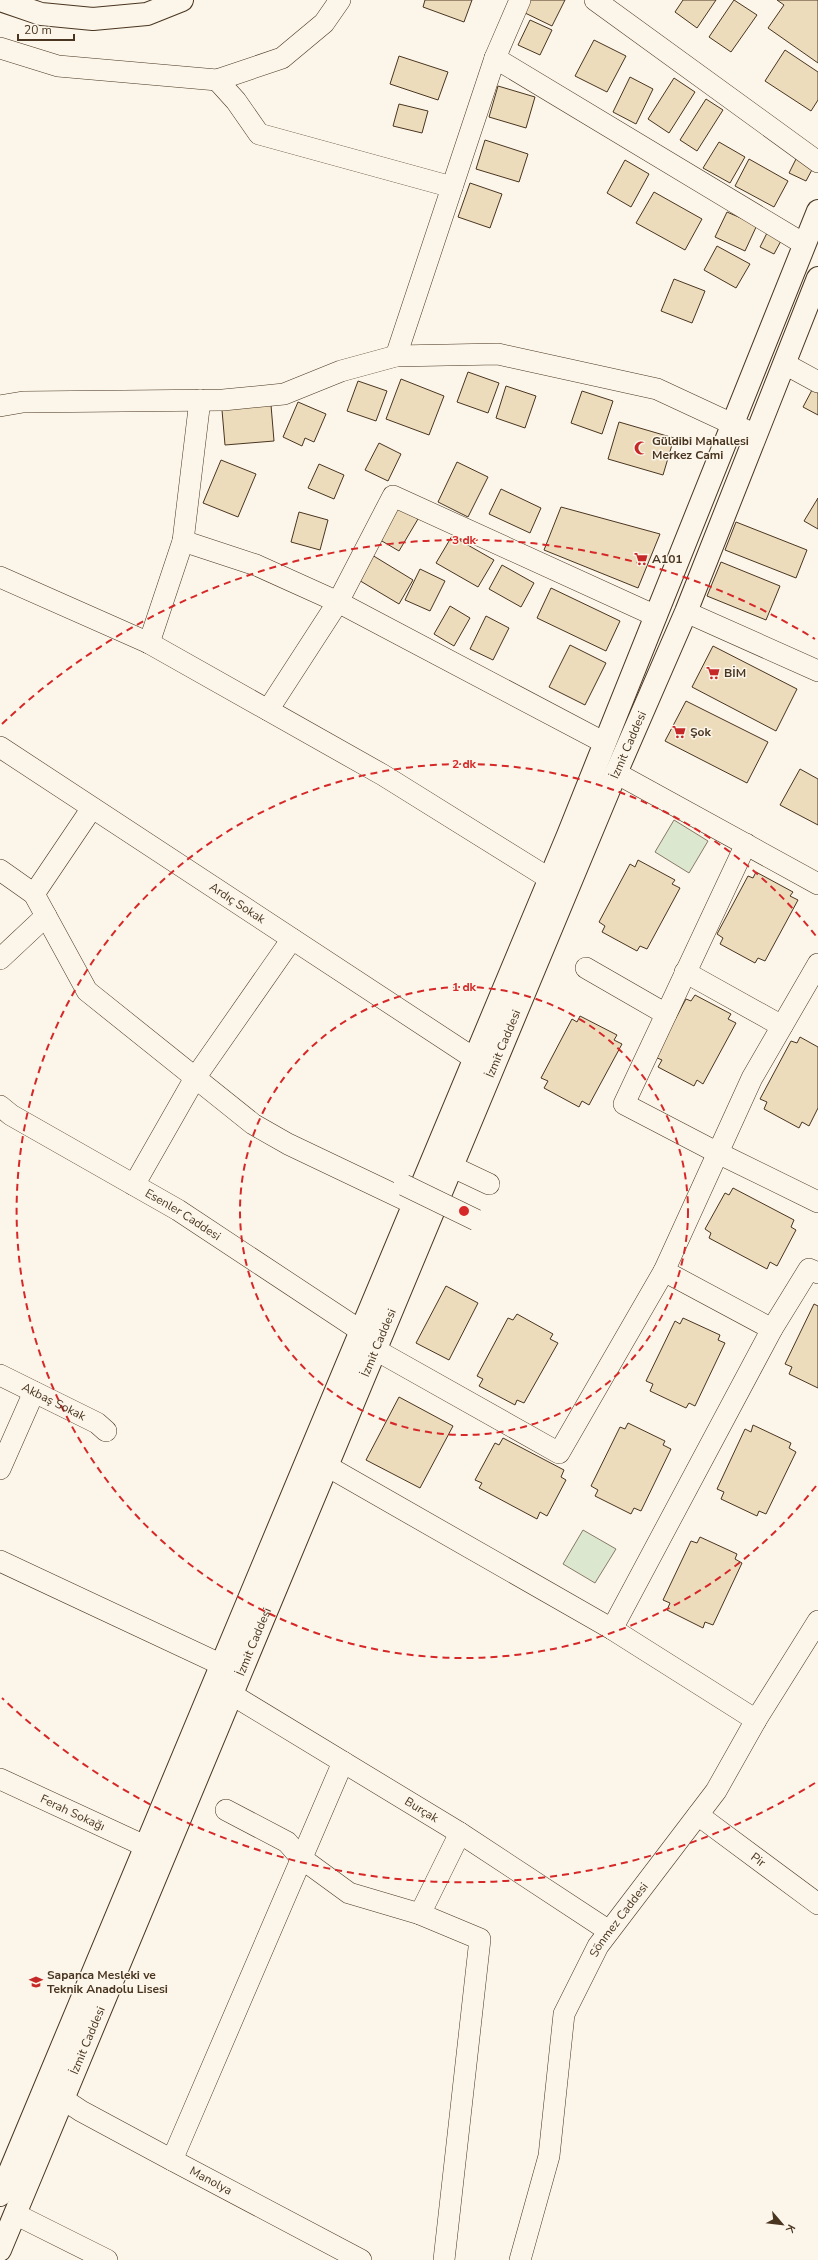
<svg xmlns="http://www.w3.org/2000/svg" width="818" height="2260" font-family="'Nunito Sans',sans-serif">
<rect width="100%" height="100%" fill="#fbf6e9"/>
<!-- green -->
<path fill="#dce7d0" stroke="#887966" d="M 674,820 L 708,841 L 689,873 L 655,852 Z
M 583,1530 L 616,1549 L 595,1583 L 563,1564 Z"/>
<!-- building -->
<path fill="#ecdcbc" stroke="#4a3520" d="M 425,0 L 472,0 L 464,22 L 423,7 Z
M 529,0 L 565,0 L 552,26 L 523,12 Z
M 683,0 L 716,0 L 697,28 L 675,12 Z
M 734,0 L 757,15 L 731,52 L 709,37 Z
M 777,0 L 818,0 L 818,63 L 768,28 L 784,5 Z
M 530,20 L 552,30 L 540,55 L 518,45 Z
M 594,40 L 626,56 L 607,92 L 575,76 Z
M 785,50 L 818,72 L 818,100 L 811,111 L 765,81 Z
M 399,56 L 448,72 L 438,100 L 390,84 Z
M 630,77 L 653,89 L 636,124 L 613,112 Z
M 674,78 L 695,92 L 669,133 L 648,119 Z
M 498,86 L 535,97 L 526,128 L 489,117 Z
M 706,99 L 723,110 L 697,151 L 680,140 Z
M 399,104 L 428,111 L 422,133 L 393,126 Z
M 485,140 L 528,154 L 519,182 L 476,169 Z
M 719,142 L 745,157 L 730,183 L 703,168 Z
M 797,157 L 814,166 L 806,181 L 789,173 Z
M 749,159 L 788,181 L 774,207 L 735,186 Z
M 625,160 L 649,174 L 631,207 L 607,193 Z
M 470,183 L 502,194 L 490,228 L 458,217 Z
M 654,192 L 702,219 L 685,250 L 636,223 Z
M 727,212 L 757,225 L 745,251 L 715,237 Z
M 768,231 L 782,239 L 774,254 L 760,247 Z
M 717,246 L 750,264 L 736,288 L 704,270 Z
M 674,279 L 705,291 L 692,323 L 661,311 Z
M 468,372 L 499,383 L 488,413 L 457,402 Z
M 401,379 L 444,396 L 429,435 L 386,419 Z
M 358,381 L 387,391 L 376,421 L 347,411 Z
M 506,386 L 536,396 L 525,428 L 496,418 Z
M 812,390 L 818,393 L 818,415 L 803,407 Z
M 582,391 L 613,401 L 602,434 L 571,423 Z
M 298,402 L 326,414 L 314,442 L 305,438 L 302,446 L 283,437 Z
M 271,405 L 274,441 L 225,445 L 222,410 Z
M 619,422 L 674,438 L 663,475 L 608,459 Z
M 379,443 L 401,454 L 388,481 L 365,470 Z
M 221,460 L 256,474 L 238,517 L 203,503 Z
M 457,462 L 488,477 L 468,517 L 438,502 Z
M 319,464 L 344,475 L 334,499 L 308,488 Z
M 501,489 L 541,508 L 530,533 L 489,514 Z
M 818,498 L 818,529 L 804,521 Z
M 394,504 L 418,519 L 399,551 L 375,537 Z
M 561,507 L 660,534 L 638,588 L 544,550 Z
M 299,512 L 328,520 L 320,550 L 291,542 Z
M 736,522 L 807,550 L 796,578 L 725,550 Z
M 452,536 L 494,560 L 478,587 L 436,563 Z
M 372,555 L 413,580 L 399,604 L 357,579 Z
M 721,562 L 780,586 L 766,620 L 707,596 Z
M 502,565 L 534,583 L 521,607 L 489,589 Z
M 420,569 L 445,581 L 430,611 L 405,600 Z
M 551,588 L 620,621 L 606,651 L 537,618 Z
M 450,606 L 470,618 L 454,646 L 434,634 Z
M 486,616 L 509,628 L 493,660 L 470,649 Z
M 570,645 L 606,663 L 585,705 L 549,687 Z
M 713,646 L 797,689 L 776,731 L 692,687 Z
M 686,701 L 768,742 L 747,783 L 665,741 Z
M 800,769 L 818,779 L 818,825 L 780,805 Z
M 638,860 L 675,880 L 672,884 L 680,888 L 647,949 L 640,946 L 637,951 L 602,932 L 605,926 L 599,922 L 630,864 L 635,867 Z
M 756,872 L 793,892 L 790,896 L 798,900 L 765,961 L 758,958 L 755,963 L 720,944 L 723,938 L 717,934 L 748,876 L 753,878 Z
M 695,995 L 731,1014 L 728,1019 L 736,1023 L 703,1084 L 697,1080 L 694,1086 L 658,1067 L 662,1060 L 655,1057 L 686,999 L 691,1001 Z
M 580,1016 L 617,1035 L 614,1040 L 622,1044 L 589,1105 L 582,1101 L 579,1107 L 544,1088 L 548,1081 L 541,1078 L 572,1019 L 577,1022 Z
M 800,1037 L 818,1047 L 818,1108 L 809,1126 L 802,1122 L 799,1128 L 764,1109 L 767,1102 L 760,1099 L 791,1041 L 797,1043 Z
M 733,1188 L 794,1220 L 791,1227 L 796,1230 L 777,1266 L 770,1262 L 767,1269 L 709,1238 L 711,1233 L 705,1229 L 725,1193 L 729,1195 Z
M 446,1286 L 478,1303 L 449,1360 L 416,1343 Z
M 814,1304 L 818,1306 L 818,1388 L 789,1374 L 792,1367 L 785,1364 Z
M 517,1314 L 553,1334 L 550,1339 L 558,1343 L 524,1403 L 517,1400 L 515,1405 L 479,1386 L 483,1379 L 477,1376 L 508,1318 L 513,1320 Z
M 683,1318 L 720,1335 L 718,1340 L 725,1343 L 695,1406 L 689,1403 L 686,1408 L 650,1391 L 653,1384 L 646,1381 L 675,1321 L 680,1324 Z
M 399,1397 L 453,1426 L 420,1488 L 366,1460 Z
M 628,1423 L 665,1441 L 663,1445 L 671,1449 L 641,1511 L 634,1508 L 631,1514 L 595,1496 L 598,1490 L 591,1486 L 620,1427 L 625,1429 Z
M 753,1425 L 791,1443 L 789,1448 L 796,1452 L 766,1514 L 759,1511 L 757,1516 L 721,1499 L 724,1492 L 717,1489 L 745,1429 L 751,1432 Z
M 503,1438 L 564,1470 L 561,1477 L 566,1480 L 547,1516 L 540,1512 L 537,1519 L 479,1488 L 482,1483 L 475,1480 L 495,1443 L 499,1445 Z
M 700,1537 L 737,1554 L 735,1559 L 742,1563 L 713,1625 L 705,1622 L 703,1628 L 667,1610 L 670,1603 L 663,1600 L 691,1541 L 697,1543 Z"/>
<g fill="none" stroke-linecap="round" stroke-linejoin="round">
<!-- minor casing -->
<g stroke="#4a3520" stroke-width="22">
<g id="minor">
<path d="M 595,0 L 818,162"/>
<path d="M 0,48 L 58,66 L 217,80 L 282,58 L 324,23 L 340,0"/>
<path d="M 495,58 L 804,244"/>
<path d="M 217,80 L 236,101 L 259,134 L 452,187"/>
<path d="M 396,356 L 495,58 L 520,0"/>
<path d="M 785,364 L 818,382"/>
<path d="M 0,406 L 23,402 L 223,400 L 284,394 L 341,371 L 396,356 L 498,354 L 657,389 L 756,435"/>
<path d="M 183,541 L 256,565 L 338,602 L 605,743"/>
<path d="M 0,577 L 149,643 L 383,775 L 550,879"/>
<path d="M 686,612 L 818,671"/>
<path d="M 149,643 L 183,541 L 200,400"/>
<path d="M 268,710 L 338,602 L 393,496 L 656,616"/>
<path id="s1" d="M 0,747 L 475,1059"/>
<path d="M 616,773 L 818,884"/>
<path d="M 746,844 L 624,1104 L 718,1153 L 818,1202"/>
<path d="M 0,870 L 34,894 L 87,991 L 253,1124 L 288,1144 L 414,1204"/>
<path d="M 34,894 L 92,808"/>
<path d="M 0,959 L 46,916"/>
<path d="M 586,968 L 666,1014"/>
<path d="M 685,972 L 782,1026"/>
<path id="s2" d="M 0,1106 L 11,1115 L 178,1210 L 361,1331"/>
<path d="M 453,1167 L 489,1184"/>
<path d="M 134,1185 L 195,1078 L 292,939"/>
<path d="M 772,1329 L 809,1269 L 818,1273"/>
<path d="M 376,1350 L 559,1453 L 664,1271 L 752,1078 L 818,964"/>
<path id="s3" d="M 0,1375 L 97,1423 L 106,1431"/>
<path d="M 327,1466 L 612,1629 L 756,1720"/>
<path d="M 0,1469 L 34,1392"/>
<path d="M 0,1561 L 220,1664"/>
<path d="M 612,1629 L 772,1329 L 664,1271"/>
<path id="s4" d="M 231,1694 L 460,1833 L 609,1931"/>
<path id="s5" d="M 0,1779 L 145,1846"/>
<path d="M 226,1810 L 287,1842 L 301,1858 L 349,1893 L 420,1914"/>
<path id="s6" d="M 698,1815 L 818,1904"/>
<path id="s7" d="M 63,2099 L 81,2111 L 172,2160 L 361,2260"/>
<path d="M 172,2160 L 343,1762"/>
<path d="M 15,2214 L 107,2260"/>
<path d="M 444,2260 L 480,1939 L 420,1914 L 460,1833"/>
<path id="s8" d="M 520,2260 L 549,2156 L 564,2014 L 598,1946 L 716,1791 L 756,1720 L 818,1621"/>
</g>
</g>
<!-- major casing -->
<g stroke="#4a3520" stroke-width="24">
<g id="major">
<path d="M 0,2195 L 568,835 L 818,211"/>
<path id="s9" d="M 0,2250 L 616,773 L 686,612 L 818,278"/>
</g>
</g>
<!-- highway casing -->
<g stroke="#4a3520" stroke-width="24">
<path id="highway" d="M 0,0 L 41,14 L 93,19 L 147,14 L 182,0"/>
</g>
<!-- minor -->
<use href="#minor" stroke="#fbf6e9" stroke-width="21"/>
<!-- major -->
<use href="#major" stroke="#fbf6e9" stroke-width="22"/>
<!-- highway -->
<use href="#highway" stroke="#fbf6e9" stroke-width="22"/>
<!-- minor-bridge casing -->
<g stroke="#4a3520" stroke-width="22" stroke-linecap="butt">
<path id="minor-bridge" d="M 404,1185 L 476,1220"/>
</g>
<!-- minor-bridge -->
<use href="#minor-bridge" stroke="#fbf6e9" stroke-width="21"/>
</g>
<!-- distance rings -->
<g fill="none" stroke="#d62828" stroke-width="2" stroke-dasharray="7 5">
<circle cx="464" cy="1211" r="224"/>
<path d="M816 1486A447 447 0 1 1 816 936"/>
<path d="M815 1783A671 671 0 0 1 2 1698M2 724A671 671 0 0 1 815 639"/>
</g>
<!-- icons -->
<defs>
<g id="mosque-bare" transform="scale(1.08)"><path d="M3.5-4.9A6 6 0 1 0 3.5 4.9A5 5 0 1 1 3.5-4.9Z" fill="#c62828" stroke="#fbf6e9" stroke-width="2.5" paint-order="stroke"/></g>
<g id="supermarket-bare" transform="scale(1.08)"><path d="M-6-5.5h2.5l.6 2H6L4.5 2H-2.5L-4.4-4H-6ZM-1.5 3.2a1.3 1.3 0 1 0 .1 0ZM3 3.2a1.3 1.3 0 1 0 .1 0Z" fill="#c62828" stroke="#fbf6e9" stroke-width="2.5" paint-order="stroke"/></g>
<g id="school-bare" transform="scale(1.08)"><path d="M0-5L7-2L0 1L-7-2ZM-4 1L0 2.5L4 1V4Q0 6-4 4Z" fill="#c62828" stroke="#fbf6e9" stroke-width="2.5" paint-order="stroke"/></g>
</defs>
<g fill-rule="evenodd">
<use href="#mosque-bare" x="641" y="448"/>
<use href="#supermarket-bare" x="641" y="559"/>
<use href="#supermarket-bare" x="713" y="673"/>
<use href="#supermarket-bare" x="679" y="732"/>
<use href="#school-bare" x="36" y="1982"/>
</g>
<g text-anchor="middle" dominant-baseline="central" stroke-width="3" stroke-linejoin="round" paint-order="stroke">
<!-- poi labels -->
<g font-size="12" font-weight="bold" fill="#4a3520" stroke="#fbf6e9" text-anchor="start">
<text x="652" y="441">Güldibi Mahallesi<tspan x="652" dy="14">Merkez Cami</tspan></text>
<text x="652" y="559">A101</text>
<text x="724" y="673">BİM</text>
<text x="690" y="732">Şok</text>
<text x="47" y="1975">Sapanca Mesleki ve<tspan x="47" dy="14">Teknik Anadolu Lisesi</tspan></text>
</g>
<!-- street labels -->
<g font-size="12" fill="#4a3520" stroke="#fbf6e9">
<text stroke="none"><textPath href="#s9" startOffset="1631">İzmit Caddesi</textPath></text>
<text stroke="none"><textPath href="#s1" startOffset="284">Ardıç Sokak</textPath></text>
<text stroke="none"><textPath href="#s9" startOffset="1307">İzmit Caddesi</textPath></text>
<text stroke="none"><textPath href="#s2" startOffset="213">Esenler Caddesi</textPath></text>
<text stroke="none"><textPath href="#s9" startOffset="983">İzmit Caddesi</textPath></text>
<text stroke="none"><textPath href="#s3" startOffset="60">Akbaş Sokak</textPath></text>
<text stroke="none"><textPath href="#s9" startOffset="659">İzmit Caddesi</textPath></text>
<text stroke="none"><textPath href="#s4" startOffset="223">Burçak</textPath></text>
<text stroke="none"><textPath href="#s5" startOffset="80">Ferah Sokağı</textPath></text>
<text stroke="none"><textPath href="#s6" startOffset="75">Pir</textPath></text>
<text stroke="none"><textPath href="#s8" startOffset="360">Sönmez Caddesi</textPath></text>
<text stroke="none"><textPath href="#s9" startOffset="227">İzmit Caddesi</textPath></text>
<text stroke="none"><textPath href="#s7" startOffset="169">Manolya</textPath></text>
</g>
</g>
<circle cx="464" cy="1211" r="6" fill="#d62828" stroke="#fbf6e9" stroke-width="2"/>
<g font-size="12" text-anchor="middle" font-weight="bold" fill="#d62828" stroke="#fbf6e9" stroke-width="3" stroke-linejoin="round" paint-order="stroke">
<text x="464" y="544">3 dk</text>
<text x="464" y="768">2 dk</text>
<text x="464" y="991">1 dk</text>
</g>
<!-- north arrow -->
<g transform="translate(782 2224) rotate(118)" stroke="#fbf6e9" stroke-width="3" paint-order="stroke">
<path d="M0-3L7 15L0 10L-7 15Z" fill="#4a3520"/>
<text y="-6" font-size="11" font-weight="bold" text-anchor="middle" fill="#4a3520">K</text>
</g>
<!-- scale -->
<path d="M18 34v6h56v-6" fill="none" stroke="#4a3520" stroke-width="2"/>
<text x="24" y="34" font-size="12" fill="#4a3520" stroke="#fbf6e9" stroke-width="3" paint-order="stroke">20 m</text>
</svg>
